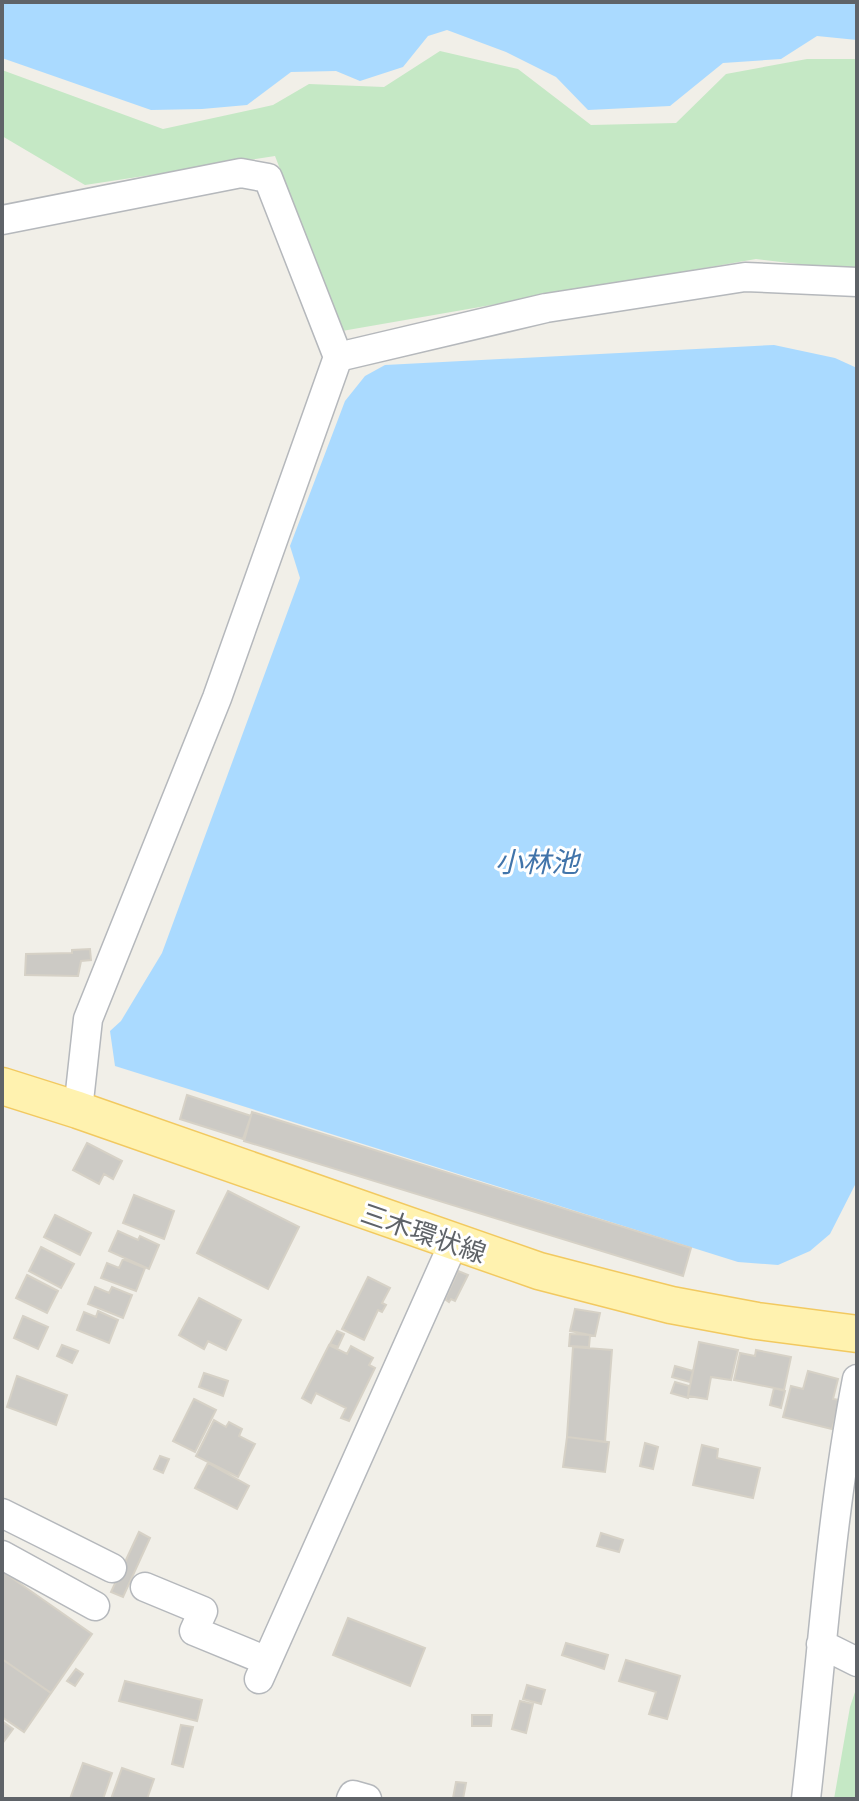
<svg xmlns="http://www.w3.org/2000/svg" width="859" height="1801" font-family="'Exo 2','Noto Sans JP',sans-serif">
<rect width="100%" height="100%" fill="#f1efe8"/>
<!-- green -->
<path fill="#c5e8c5" d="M 440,51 L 518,69 L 591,125 L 676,123 L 726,74 L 807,59 L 857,59 L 857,271 L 756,259 L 342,331 L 275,156 L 85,185 L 2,136 L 2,70 L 163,129 L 273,105 L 309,84 L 384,87 Z
M 857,1686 L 857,1799 L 834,1799 L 850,1707 Z"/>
<!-- water -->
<path fill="#aadaff" d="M 2,2 L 857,2 L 857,40 L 817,36 L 781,59 L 723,63 L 670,106 L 588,110 L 556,77 L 506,52 L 447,30 L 428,36 L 403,67 L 360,81 L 336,71 L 291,72 L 247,105 L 202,109 L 151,110 L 2,58 Z
M 774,345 L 835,358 L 857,368 L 857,1181 L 830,1234 L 810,1251 L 778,1265 L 738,1262 L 115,1066 L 110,1031 L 121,1021 L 162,953 L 300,578 L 290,546 L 345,401 L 365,376 L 385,365 Z"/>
<!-- building -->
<path fill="#cccac5" stroke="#d6d1c6" stroke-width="2" d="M 90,949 L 91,960 L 81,961 L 78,976 L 25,975 L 26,954 L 72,953 L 72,950 Z
M 187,1095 L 251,1116 L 243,1139 L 180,1119 Z
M 252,1112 L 691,1248 L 683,1276 L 244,1141 Z
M 87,1143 L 122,1161 L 113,1179 L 104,1174 L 99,1184 L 73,1170 Z
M 228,1191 L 299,1227 L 268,1289 L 197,1253 Z
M 134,1195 L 174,1211 L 164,1239 L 123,1223 Z
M 55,1215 L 91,1233 L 80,1255 L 44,1237 Z
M 118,1231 L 138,1240 L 140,1236 L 159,1245 L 149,1269 L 109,1251 Z
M 41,1247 L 74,1264 L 61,1288 L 29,1271 Z
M 123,1259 L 145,1268 L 136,1291 L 101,1278 L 107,1263 L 119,1268 Z
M 458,1271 L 468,1275 L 455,1301 L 451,1299 L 449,1302 L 446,1300 L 446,1297 Z
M 27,1275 L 58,1291 L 47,1313 L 16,1298 Z
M 368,1277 L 390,1288 L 382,1303 L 386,1305 L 382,1312 L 378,1310 L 364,1340 L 342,1329 Z
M 95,1287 L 109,1293 L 112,1287 L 132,1295 L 123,1318 L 88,1304 Z
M 199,1298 L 241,1320 L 226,1350 L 208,1341 L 204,1349 L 179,1335 Z
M 575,1309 L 600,1313 L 595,1336 L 570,1331 Z
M 98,1311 L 118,1320 L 109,1343 L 77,1330 L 84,1312 L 96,1317 Z
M 23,1316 L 48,1327 L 38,1349 L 14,1338 Z
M 337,1331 L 344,1334 L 338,1347 L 330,1344 Z
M 570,1334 L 590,1335 L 589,1347 L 569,1346 Z
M 699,1342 L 738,1350 L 731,1380 L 711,1377 L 707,1399 L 688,1396 Z
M 62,1345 L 78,1351 L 72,1363 L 57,1356 Z
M 329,1345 L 347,1354 L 351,1346 L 373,1358 L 369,1365 L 375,1368 L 349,1421 L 341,1418 L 346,1408 L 316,1393 L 311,1403 L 302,1398 Z
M 573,1347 L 612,1350 L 605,1442 L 567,1437 Z
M 756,1350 L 791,1357 L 784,1390 L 734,1380 L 740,1353 L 755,1356 Z
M 675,1366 L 693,1371 L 690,1382 L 672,1377 Z
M 808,1371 L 838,1379 L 833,1399 L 840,1400 L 832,1429 L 783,1417 L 791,1386 L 803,1389 Z
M 204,1373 L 228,1381 L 223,1396 L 199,1387 Z
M 17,1376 L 67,1395 L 56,1425 L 7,1407 Z
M 675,1382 L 689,1386 L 688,1398 L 671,1393 Z
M 774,1388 L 785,1391 L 781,1408 L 770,1405 Z
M 194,1399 L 216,1410 L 195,1452 L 173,1441 Z
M 214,1420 L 226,1427 L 229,1422 L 242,1429 L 239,1436 L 255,1444 L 238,1477 L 196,1456 Z
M 567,1437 L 609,1442 L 605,1472 L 563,1467 Z
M 645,1443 L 658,1447 L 653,1469 L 640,1466 Z
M 702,1445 L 718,1449 L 717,1458 L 760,1468 L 753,1498 L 693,1485 Z
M 160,1456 L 169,1459 L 163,1473 L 154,1469 Z
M 208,1463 L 249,1486 L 237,1509 L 195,1488 Z
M 139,1532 L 150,1538 L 123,1597 L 111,1592 Z
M 601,1533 L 623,1540 L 619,1552 L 597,1546 Z
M 2,1571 L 92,1634 L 51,1693 L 2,1659 Z
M 348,1618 L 425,1648 L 410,1686 L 333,1655 Z
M 566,1643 L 608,1655 L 604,1669 L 562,1655 Z
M 2,1659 L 51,1693 L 24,1732 L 2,1717 Z
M 626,1660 L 680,1676 L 667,1719 L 649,1714 L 656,1692 L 619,1681 Z
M 76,1669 L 83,1674 L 75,1686 L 67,1681 Z
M 125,1681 L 202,1700 L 197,1721 L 119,1701 Z
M 527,1685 L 545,1690 L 541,1704 L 523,1699 Z
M 520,1701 L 533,1704 L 526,1733 L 512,1729 Z
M 472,1715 L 492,1715 L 491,1726 L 472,1726 Z
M 2,1721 L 13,1729 L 2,1744 Z
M 181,1725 L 193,1727 L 183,1767 L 172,1764 Z
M 83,1763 L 112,1773 L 103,1799 L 70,1799 Z
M 122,1768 L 154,1779 L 147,1799 L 111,1799 Z
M 456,1782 L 466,1783 L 463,1799 L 453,1798 Z"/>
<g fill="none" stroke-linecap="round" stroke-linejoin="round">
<!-- minor casing -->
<g stroke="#b5b8bc" stroke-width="31">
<path id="minor" d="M 2,220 L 241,173 L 268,178 L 338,357 L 217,698 L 88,1019 L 78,1110
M 338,357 L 546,308 L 745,277 L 857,282
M 2,1513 L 112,1568
M 2,1555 L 95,1606
M 145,1587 L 203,1611 L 194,1631 L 267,1661
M 821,1644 L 857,1662
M 259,1679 L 454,1242
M 351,1799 L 353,1795 L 367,1799
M 806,1799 C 822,1658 830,1518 857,1379"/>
</g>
<!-- major casing -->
<g stroke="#f2c960" stroke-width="39">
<path id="major" d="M 2,1086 L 78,1110 L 539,1271 L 671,1305 L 757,1321 L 857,1334"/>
</g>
<!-- minor -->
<use href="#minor" stroke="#fff" stroke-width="28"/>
<!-- major -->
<use href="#major" stroke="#fff2af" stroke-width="36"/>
</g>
<g text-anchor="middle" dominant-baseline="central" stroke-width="6" stroke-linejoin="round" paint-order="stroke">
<!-- street labels -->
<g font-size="26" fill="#5f6368" stroke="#fff">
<text transform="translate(424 1232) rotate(19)">三木環状線</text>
</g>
<!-- water labels -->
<g font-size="28" font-style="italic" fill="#4174aa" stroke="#fff">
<text x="537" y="861">小林池</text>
</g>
</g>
<!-- border -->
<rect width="859" height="1801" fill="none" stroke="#5f6368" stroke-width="8"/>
</svg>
